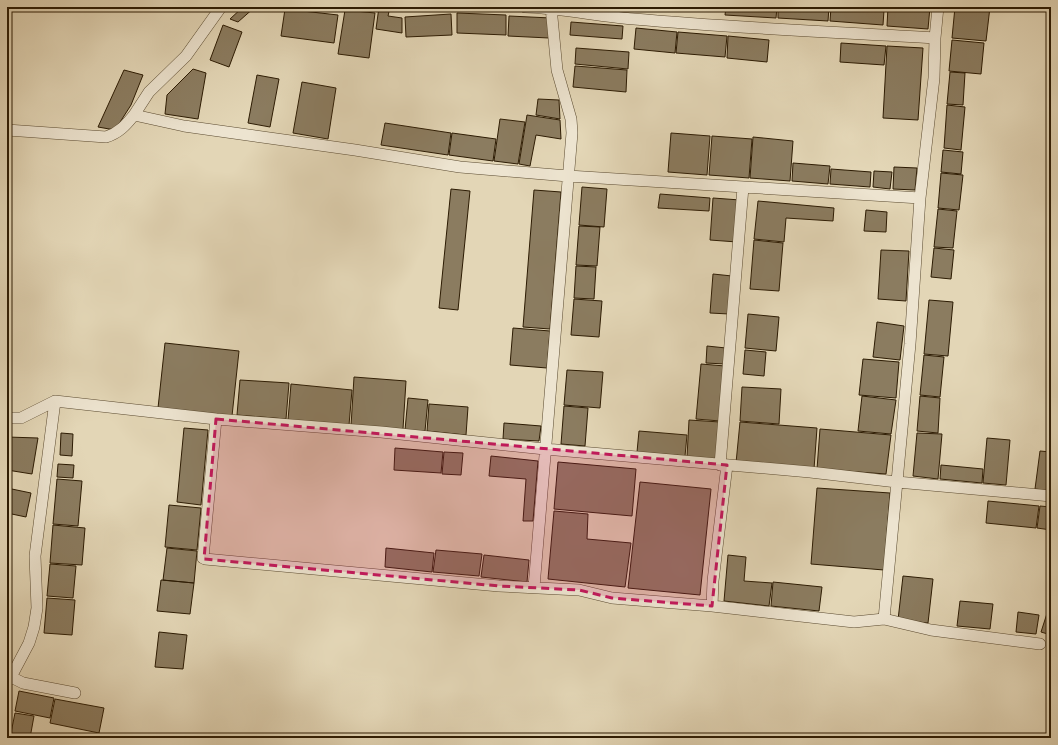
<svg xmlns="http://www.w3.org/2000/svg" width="1058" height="745" font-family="'Sorts Mill Goudy',serif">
<rect width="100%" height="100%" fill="#e3d6b6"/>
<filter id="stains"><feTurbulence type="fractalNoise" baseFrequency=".005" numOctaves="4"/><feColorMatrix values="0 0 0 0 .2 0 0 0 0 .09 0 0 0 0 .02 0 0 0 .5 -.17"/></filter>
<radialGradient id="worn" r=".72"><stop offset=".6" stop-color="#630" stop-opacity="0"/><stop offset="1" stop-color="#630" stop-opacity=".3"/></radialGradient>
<!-- building -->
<path fill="#8b7c60" stroke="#2c1b03" d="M 243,7 L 255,7 L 238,22 L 230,19 Z
M 379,7 L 390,7 L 388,16 L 402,18 L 402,33 L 376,29 Z
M 726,7 L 777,7 L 776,18 L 725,15 Z
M 778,7 L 829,7 L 828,21 L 778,18 Z
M 831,7 L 884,10 L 883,25 L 830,21 Z
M 888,7 L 930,7 L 928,29 L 887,26 Z
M 955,7 L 990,7 L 986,41 L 952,38 Z
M 285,9 L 338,15 L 334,43 L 281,36 Z
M 345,10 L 375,13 L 369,58 L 338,54 Z
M 457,13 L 506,15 L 506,35 L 457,33 Z
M 451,14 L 452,35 L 406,37 L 405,17 Z
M 509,16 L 551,18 L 549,38 L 508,36 Z
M 571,22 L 623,26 L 622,39 L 570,35 Z
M 223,25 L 242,32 L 229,67 L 210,60 Z
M 636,28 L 677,32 L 675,53 L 634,49 Z
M 678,32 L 727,36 L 725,57 L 676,53 Z
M 728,36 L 769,40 L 767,62 L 727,58 Z
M 952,40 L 984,43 L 981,74 L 949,71 Z
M 841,43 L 886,46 L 884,65 L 840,62 Z
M 887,46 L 923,48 L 918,120 L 883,118 Z
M 576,48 L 629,52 L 628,69 L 575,64 Z
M 575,66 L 627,70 L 626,92 L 573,87 Z
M 193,69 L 206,73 L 198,119 L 165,114 L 167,95 Z
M 124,70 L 143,75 L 131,105 L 115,130 L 98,127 Z
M 950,72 L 965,73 L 963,105 L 947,104 Z
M 257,75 L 279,79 L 270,127 L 248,123 Z
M 302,82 L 336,88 L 328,139 L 293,133 Z
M 538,99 L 559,100 L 560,119 L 536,115 Z
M 947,105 L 965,107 L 961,150 L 944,148 Z
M 527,115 L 560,120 L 561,139 L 536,135 L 530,166 L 519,164 Z
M 500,119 L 525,122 L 518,164 L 494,161 Z
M 385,123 L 451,133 L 448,155 L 381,145 Z
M 452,133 L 496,139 L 493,161 L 449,155 Z
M 671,133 L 710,136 L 707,175 L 668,172 Z
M 712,136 L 752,139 L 749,178 L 709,175 Z
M 753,137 L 793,141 L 790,181 L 750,178 Z
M 943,150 L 963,152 L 961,174 L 941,172 Z
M 793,163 L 830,166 L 828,184 L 792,181 Z
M 894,167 L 917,168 L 915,190 L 893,189 Z
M 831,169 L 871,172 L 870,187 L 830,184 Z
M 874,171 L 892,172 L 890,189 L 873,187 Z
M 941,173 L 963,175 L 959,210 L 938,208 Z
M 582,187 L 607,189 L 604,227 L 579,225 Z
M 451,189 L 470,191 L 458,310 L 439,308 Z
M 534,190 L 561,192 L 550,329 L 523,327 Z
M 660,194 L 710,198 L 709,211 L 658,208 Z
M 713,198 L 740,200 L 737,242 L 710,240 Z
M 758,201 L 834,208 L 833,221 L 786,218 L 784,242 L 754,239 Z
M 938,209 L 957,211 L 953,248 L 934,247 Z
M 866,210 L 887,212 L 886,232 L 864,231 Z
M 579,226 L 600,227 L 597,266 L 576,265 Z
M 754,240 L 783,243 L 779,291 L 750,289 Z
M 934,248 L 954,250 L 951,279 L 931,277 Z
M 881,250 L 909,251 L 906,301 L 878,299 Z
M 576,266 L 596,267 L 594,299 L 574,298 Z
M 713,274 L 732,276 L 729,314 L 710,313 Z
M 574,299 L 602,301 L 599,337 L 571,335 Z
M 929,300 L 953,302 L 948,356 L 924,354 Z
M 748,314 L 779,317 L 776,351 L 745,348 Z
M 877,322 L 904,326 L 900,360 L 873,357 Z
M 513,328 L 550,331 L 547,368 L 510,365 Z
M 165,343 L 239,351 L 232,416 L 158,408 Z
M 707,346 L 726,348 L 725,364 L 706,363 Z
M 745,350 L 766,352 L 764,376 L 743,374 Z
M 924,355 L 944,357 L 940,397 L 920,395 Z
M 863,359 L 899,362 L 896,398 L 859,395 Z
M 701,364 L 725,366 L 720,421 L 696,419 Z
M 567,370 L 603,372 L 600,408 L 564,405 Z
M 354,377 L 406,381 L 403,429 L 351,426 Z
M 240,380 L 289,383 L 286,419 L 237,415 Z
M 291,384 L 352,390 L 349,425 L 288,420 Z
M 742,387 L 781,389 L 779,424 L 740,421 Z
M 862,396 L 896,400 L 891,434 L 858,431 Z
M 920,396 L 940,398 L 938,433 L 917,431 Z
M 408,398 L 428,400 L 425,431 L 405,430 Z
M 429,404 L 468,407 L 466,435 L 427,431 Z
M 564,406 L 588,408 L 585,446 L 561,444 Z
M 689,420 L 720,422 L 717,459 L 687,457 Z
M 740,422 L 817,428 L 814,469 L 736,463 Z
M 504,423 L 541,426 L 539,441 L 503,439 Z
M 184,428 L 208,430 L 201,505 L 177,502 Z
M 820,429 L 891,435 L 886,474 L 817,469 Z
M 639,431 L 687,435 L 685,456 L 637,452 Z
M 61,433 L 73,434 L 72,456 L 60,455 Z
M 917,433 L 942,434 L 938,479 L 913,476 Z
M 7,437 L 38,438 L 32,474 L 7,470 Z
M 987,438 L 1010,440 L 1006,485 L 983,483 Z
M 395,448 L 443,452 L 441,473 L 394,470 Z
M 1040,451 L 1051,452 L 1051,491 L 1035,489 Z
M 444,452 L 463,453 L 461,475 L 442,474 Z
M 491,456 L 538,461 L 533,521 L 523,521 L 526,479 L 489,476 Z
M 558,462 L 636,469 L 632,516 L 554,509 Z
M 58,464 L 74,465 L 73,478 L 57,477 Z
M 941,465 L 983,469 L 982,483 L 940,479 Z
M 57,479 L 82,481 L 78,526 L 53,524 Z
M 640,482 L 711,489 L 700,595 L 628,588 Z
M 7,488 L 31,493 L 26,517 L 7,513 Z
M 817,488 L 890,493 L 884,570 L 811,564 Z
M 988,501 L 1039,506 L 1036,528 L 986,523 Z
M 169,505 L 201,508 L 197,550 L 165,547 Z
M 1040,506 L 1051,507 L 1051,530 L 1037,528 Z
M 554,511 L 588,514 L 587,539 L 631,543 L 625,587 L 548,579 Z
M 53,525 L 85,528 L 82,565 L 50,563 Z
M 167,548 L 197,551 L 194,583 L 163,580 Z
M 386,548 L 434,553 L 432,572 L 385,567 Z
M 436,550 L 482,554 L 479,576 L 433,572 Z
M 484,555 L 529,560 L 527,582 L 481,577 Z
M 728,555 L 746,557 L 744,581 L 772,583 L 769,606 L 724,601 Z
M 50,564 L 76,566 L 73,598 L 47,596 Z
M 903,576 L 933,579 L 928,623 L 898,620 Z
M 161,580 L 194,583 L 190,614 L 157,611 Z
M 773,582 L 822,587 L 819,611 L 771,606 Z
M 47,598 L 75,600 L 72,635 L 44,633 Z
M 960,601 L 993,604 L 990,629 L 957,626 Z
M 1051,601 L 1051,635 L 1041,632 Z
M 1018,612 L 1039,615 L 1036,634 L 1016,632 Z
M 159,632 L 187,635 L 183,669 L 155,667 Z
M 19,691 L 54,698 L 50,718 L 15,711 Z
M 55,699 L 104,708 L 99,733 L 50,723 Z
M 15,713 L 34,716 L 30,738 L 10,738 Z"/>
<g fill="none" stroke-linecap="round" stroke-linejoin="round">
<!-- lane casing -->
<g stroke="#5a4a30" stroke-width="7">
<path id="lane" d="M 307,7 L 309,7"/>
</g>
<!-- street casing -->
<g stroke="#5a4a30" stroke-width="12">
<path id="street" d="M 221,7 L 186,56 L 149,92 L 134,115 L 184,126 L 355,150 L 460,167 L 568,176 L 920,198
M 525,7 C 562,8 597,16 634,19 C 734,28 834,32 935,38
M 7,130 L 106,137 C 119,133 126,125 134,115
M 7,418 L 21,418 L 55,401
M 216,419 L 381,432 L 545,449 L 810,472 L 897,482 L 1051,496
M 720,465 L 743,187
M 727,465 L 713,581 L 712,606 L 854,622 L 884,619 L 931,630 L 1040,644
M 534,587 L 572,133 L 571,119 L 557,70 L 551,7
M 884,619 L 910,344 L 920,198 L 934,78 L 935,38 L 938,7
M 11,677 L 23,683 L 75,693
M 7,681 L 11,677 L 29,643 L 34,627 L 37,608 L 35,556 L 55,401 L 216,419 L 203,558 L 205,559 L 499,586 L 579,590 L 612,598 L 712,606"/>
</g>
<!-- lane -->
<use href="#lane" stroke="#ede4d0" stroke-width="5.5"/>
<!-- street -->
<use href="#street" stroke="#ede4d0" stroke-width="11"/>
</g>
<!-- marked area -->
<path fill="#c2185b" fill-opacity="0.2" stroke="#c2185b" stroke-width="3" stroke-dasharray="8 5" stroke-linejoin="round" d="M 216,419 L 727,465 L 712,606 L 612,598 L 579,590 L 499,586 L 204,559 Z"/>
<!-- margin -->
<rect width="1058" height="745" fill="none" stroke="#e3d6b6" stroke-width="24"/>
<rect x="8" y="8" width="1042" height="729" fill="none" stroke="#2c1b03" stroke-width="2"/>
<rect x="12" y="12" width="1034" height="721" fill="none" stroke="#2c1b03"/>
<rect width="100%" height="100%" filter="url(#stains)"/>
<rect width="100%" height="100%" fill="url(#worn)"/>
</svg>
